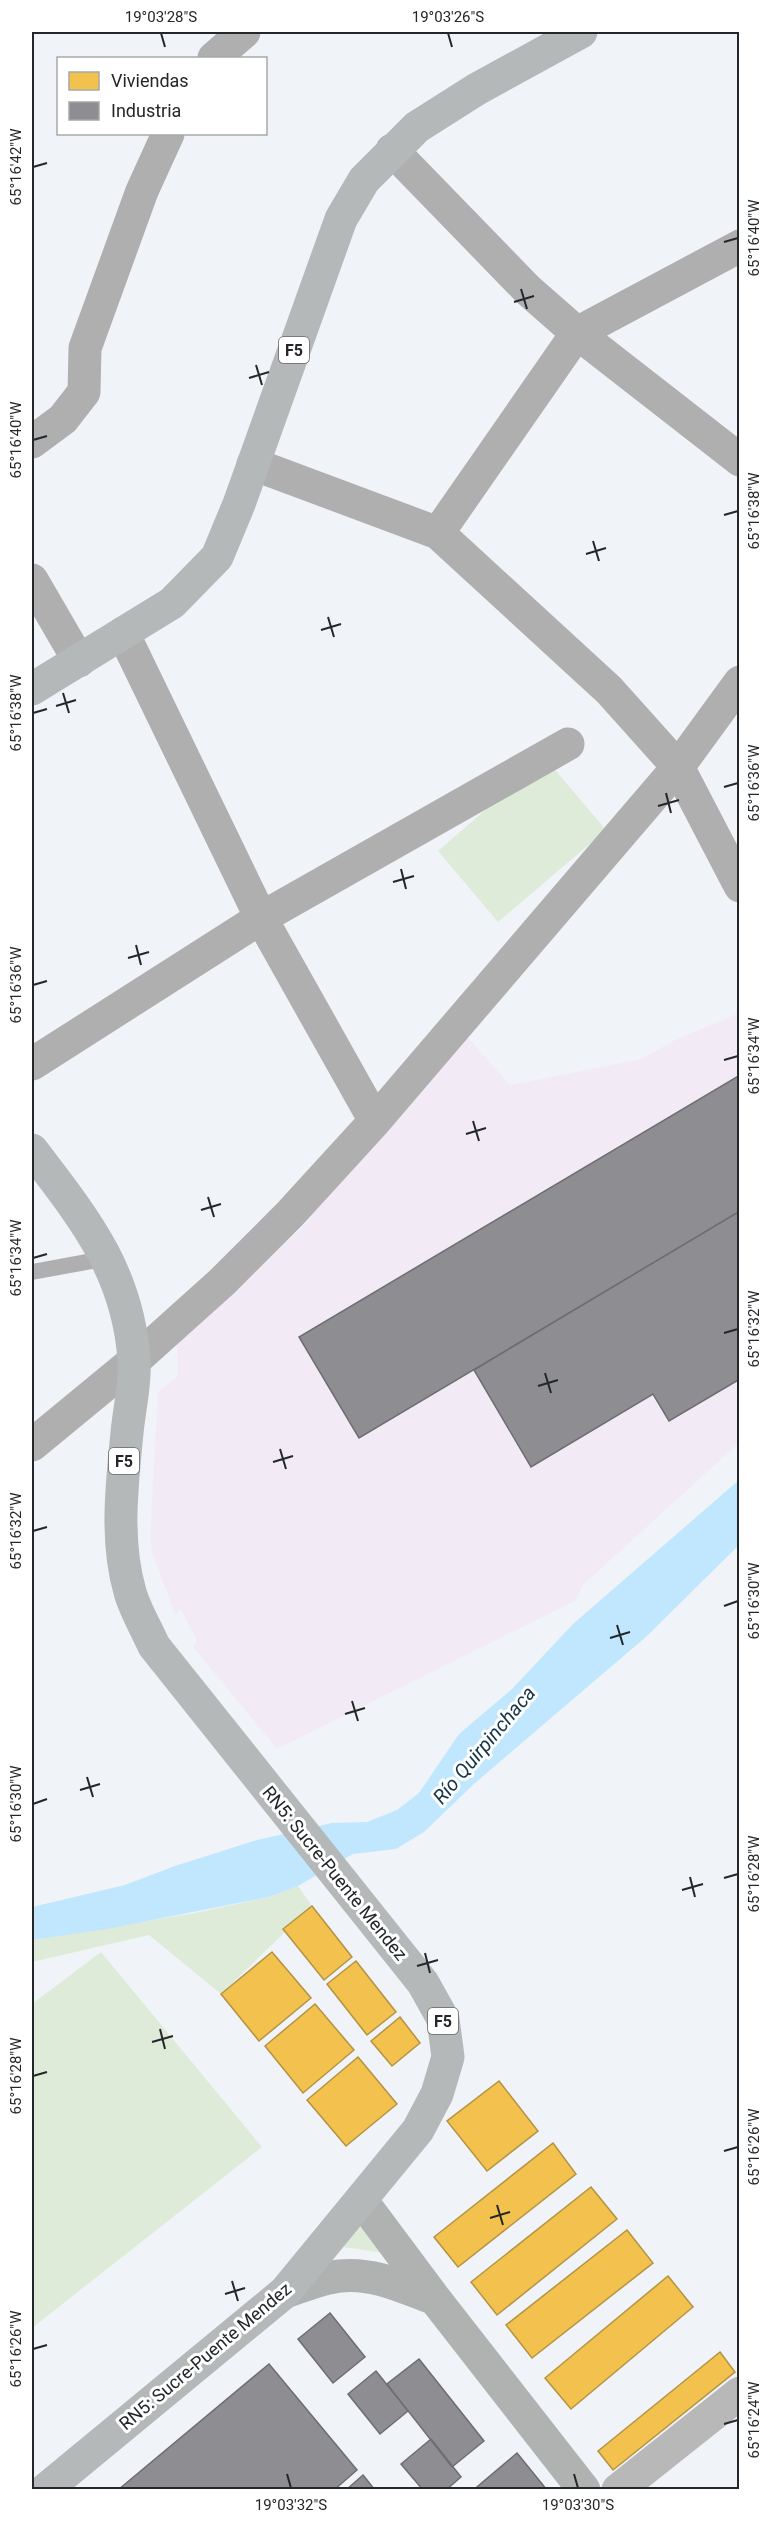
<svg xmlns="http://www.w3.org/2000/svg" width="771" height="2521" font-family="Roboto,sans-serif">
<rect width="100%" height="100%" fill="#f0f4f8"/>
<!-- industrial -->
<path fill="#f2ebf6" d="M 739,1013 L 739,1443 L 583,1585 L 575,1601 L 277,1749 L 193,1647 L 197,1640 L 181,1610 L 175,1614 L 152,1553 L 150,1536 L 158,1392 L 178,1376 L 176,1328 L 300,1230 L 463,1032 L 510,1085 L 641,1059 L 673,1041 Z"/>
<!-- green -->
<path fill="#deebd8" d="M 545,758 L 606,830 L 498,922 L 438,851 Z
M 298,1886 L 312,1906 L 221,1994 L 149,1935 L 32,1962 L 32,1940 L 195,1913 L 269,1897 Z
M 101,1952 L 262,2147 L 32,2328 L 32,2004 Z
M 364,2217 L 392,2254 L 343,2247 Z"/>
<!-- water -->
<path fill="#c0e7fd" d="M 739,1480 L 739,1545 L 647,1636 L 475,1783 L 424,1832 L 396,1849 L 353,1854 L 298,1886 L 269,1897 L 107,1929 L 32,1940 L 32,1907 L 125,1885 L 175,1866 L 257,1840 L 332,1823 L 367,1822 L 397,1810 L 419,1793 L 459,1734 L 512,1689 L 573,1624 Z"/>
<!-- homes -->
<path fill="#f2c14e" stroke="#b49343" stroke-width="1.5" d="M 312,1906 L 352,1957 L 324,1980 L 283,1929 Z
M 272,1952 L 311,1998 L 259,2041 L 221,1994 Z
M 356,1961 L 396,2012 L 367,2035 L 327,1984 Z
M 315,2004 L 354,2050 L 303,2093 L 265,2046 Z
M 400,2017 L 420,2043 L 392,2066 L 371,2041 Z
M 358,2057 L 397,2104 L 346,2146 L 307,2100 Z
M 499,2081 L 538,2131 L 487,2171 L 447,2121 Z
M 553,2143 L 576,2174 L 458,2267 L 434,2237 Z
M 591,2187 L 617,2219 L 497,2315 L 471,2282 Z
M 627,2230 L 653,2263 L 532,2358 L 506,2325 Z
M 668,2276 L 693,2307 L 571,2409 L 545,2378 Z
M 720,2352 L 735,2372 L 613,2470 L 598,2451 Z"/>
<!-- industry -->
<path fill="#8d8d92" stroke="#6e6e72" stroke-width="1.5" d="M 740,1075 L 740,1211 L 359,1438 L 299,1337 Z
M 740,1211 L 740,1379 L 669,1421 L 653,1394 L 531,1467 L 474,1370 Z
M 330,2313 L 365,2357 L 333,2383 L 298,2339 Z
M 419,2359 L 484,2441 L 452,2467 L 387,2384 Z
M 269,2364 L 357,2470 L 334,2490 L 118,2490 Z
M 376,2371 L 408,2411 L 380,2434 L 348,2394 Z
M 431,2439 L 461,2477 L 446,2490 L 423,2490 L 401,2464 Z
M 517,2453 L 547,2490 L 479,2490 L 477,2487 Z
M 363,2475 L 375,2490 L 346,2490 Z"/>
<g fill="none" stroke-linecap="round" stroke-linejoin="round">
<!-- lane -->
<path stroke="#afafaf" stroke-width="16" d="M 32,1272 L 108,1258"/>
<!-- street -->
<path stroke="#afafaf" stroke-width="33" d="M 214,58 L 244,32
M 392,150 L 528,290 L 577,333 L 740,460
M 32,442 L 63,419 L 84,392 L 85,348 L 142,191 L 168,134
M 253,464 L 438,533 L 609,690 L 678,767 L 740,886
M 438,533 L 577,333 L 740,246
M 32,580 L 79,661
M 123,633 L 261,918 L 375,1121
M 32,1064 L 261,918 L 568,744
M 32,1445 L 134,1361 L 222,1282 L 290,1214 L 375,1121 L 678,767 L 740,682"/>
<!-- secondary -->
<path stroke="#b8b8b9" stroke-width="33" d="M 618,2490 L 740,2393"/>
<!-- primary -->
<path stroke="#b0b2b2" stroke-width="33" d="M 362,2201 L 435,2299 L 584,2490
M 285,2292 C 303,2286 321,2278 340,2276 C 374,2272 405,2288 435,2299"/>
<!-- highway -->
<path stroke="#b5b8b8" stroke-width="33" d="M 32,689 L 172,603 L 217,557 L 239,504 L 341,219 L 364,180 L 417,127 L 477,89 L 581,32
M 32,1150 C 83,1217 128,1271 134,1360 C 136,1383 129,1409 127,1433 C 122,1485 115,1540 130,1592 C 135,1610 146,1628 154,1646 L 423,1983 L 443,2019 L 448,2057 L 437,2094 L 418,2130 L 285,2292 L 45,2490"/>
</g>
<!-- ticks -->
<path fill="none" stroke="#242729" stroke-width="2" d="M 161,33 L 165,47M 448,33 L 452,47M 33,167 L 47,163M 724,242 L 738,238M 521,289 L 527,309M 514,302 L 534,296M 256,365 L 262,385M 249,378 L 269,372M 33,440 L 47,436M 724,515 L 738,511M 593,541 L 599,561M 586,554 L 606,548M 328,617 L 334,637M 321,630 L 341,624M 63,693 L 69,713M 56,706 L 76,700M 33,713 L 47,709M 724,787 L 738,783M 666,793 L 671,813M 658,806 L 679,800M 401,869 L 406,889M 393,882 L 414,876M 136,945 L 141,965M 128,958 L 149,952M 33,985 L 47,981M 724,1060 L 738,1056M 473,1121 L 479,1141M 466,1134 L 486,1128M 208,1197 L 214,1217M 201,1210 L 221,1204M 33,1258 L 47,1254M 724,1333 L 738,1329M 545,1373 L 551,1393M 538,1386 L 558,1380M 280,1449 L 286,1469M 273,1462 L 293,1456M 33,1531 L 47,1527M 724,1606 L 738,1601M 617,1625 L 623,1645M 610,1638 L 630,1632M 352,1701 L 358,1721M 345,1714 L 365,1708M 87,1777 L 93,1797M 80,1790 L 100,1784M 33,1804 L 47,1799M 690,1877 L 695,1897M 724,1878 L 738,1874M 682,1890 L 703,1884M 425,1953 L 430,1973M 417,1966 L 438,1960M 160,2029 L 165,2049M 152,2042 L 173,2036M 33,2076 L 47,2072M 724,2151 L 738,2147M 497,2205 L 503,2225M 490,2218 L 510,2212M 232,2281 L 238,2301M 225,2294 L 245,2288M 33,2349 L 47,2345M 724,2424 L 738,2420M 287,2474 L 291,2488M 574,2474 L 578,2488"/>
<g text-anchor="middle" dominant-baseline="central" stroke-width="6" stroke-linejoin="round" paint-order="stroke">
<!-- shield labels -->
<g fill="#fff" stroke="#666869" stroke-width="1.5">
<rect x="279" y="337" width="30" height="26" rx="4.5"/>
<rect x="109" y="1448" width="30" height="26" rx="4.5"/>
<rect x="428" y="2008" width="30" height="26" rx="4.5"/>
</g>
<g font-size="16" font-weight="bold" fill="#242729">
<text x="294" y="350">F5</text>
<text x="124" y="1461">F5</text>
<text x="443" y="2021">F5</text>
</g>
<!-- street labels -->
<g font-size="18" fill="#242729" stroke="#fff">
<text transform="translate(335 1873) rotate(51)">RN5: Sucre-Puente Mendez</text>
<text transform="translate(205 2356) rotate(-40)">RN5: Sucre-Puente Mendez</text>
</g>
<!-- water labels -->
<g font-size="20" font-style="italic" fill="#163646" stroke="#fff">
<text transform="translate(484 1745) rotate(-50)">Río Quirpinchaca</text>
</g>
</g>
<!-- border -->
<rect width="771" height="2521" fill="none" stroke="#ffffff" stroke-width="66"/>
<!-- legend -->
<rect x="57" y="57" width="210" height="78" fill="#ffffff" stroke="#a7a9a9" stroke-width="1.5"/>
<rect x="69" y="72" width="30" height="18" fill="#f2c14e" stroke="#a7a9a9" stroke-width="1.5"/>
<text x="111" y="87" font-size="18" fill="#242729">Viviendas</text>
<rect x="69" y="102" width="30" height="18" fill="#8d8d92" stroke="#a7a9a9" stroke-width="1.5"/>
<text x="111" y="117" font-size="18" fill="#242729">Industria</text>
<rect x="33" y="33" width="705" height="2455" fill="none" stroke="#242729" stroke-width="2"/>
<g font-size="15" text-anchor="middle" fill="#242729">
<text x="161" y="22">19°03'28"S</text>
<text x="448" y="22">19°03'26"S</text>
<text transform="translate(16 167) rotate(-90)" y="5">65°16'42"W</text>
<text transform="translate(754 238) rotate(-90)" y="5">65°16'40"W</text>
<text transform="translate(16 440) rotate(-90)" y="5">65°16'40"W</text>
<text transform="translate(754 511) rotate(-90)" y="5">65°16'38"W</text>
<text transform="translate(16 713) rotate(-90)" y="5">65°16'38"W</text>
<text transform="translate(754 783) rotate(-90)" y="5">65°16'36"W</text>
<text transform="translate(16 985) rotate(-90)" y="5">65°16'36"W</text>
<text transform="translate(754 1056) rotate(-90)" y="5">65°16'34"W</text>
<text transform="translate(16 1258) rotate(-90)" y="5">65°16'34"W</text>
<text transform="translate(754 1329) rotate(-90)" y="5">65°16'32"W</text>
<text transform="translate(16 1531) rotate(-90)" y="5">65°16'32"W</text>
<text transform="translate(754 1601) rotate(-90)" y="5">65°16'30"W</text>
<text transform="translate(16 1804) rotate(-90)" y="5">65°16'30"W</text>
<text transform="translate(754 1874) rotate(-90)" y="5">65°16'28"W</text>
<text transform="translate(16 2076) rotate(-90)" y="5">65°16'28"W</text>
<text transform="translate(754 2147) rotate(-90)" y="5">65°16'26"W</text>
<text transform="translate(16 2349) rotate(-90)" y="5">65°16'26"W</text>
<text transform="translate(754 2420) rotate(-90)" y="5">65°16'24"W</text>
<text x="291" y="2510">19°03'32"S</text>
<text x="578" y="2510">19°03'30"S</text>
</g>
</svg>
